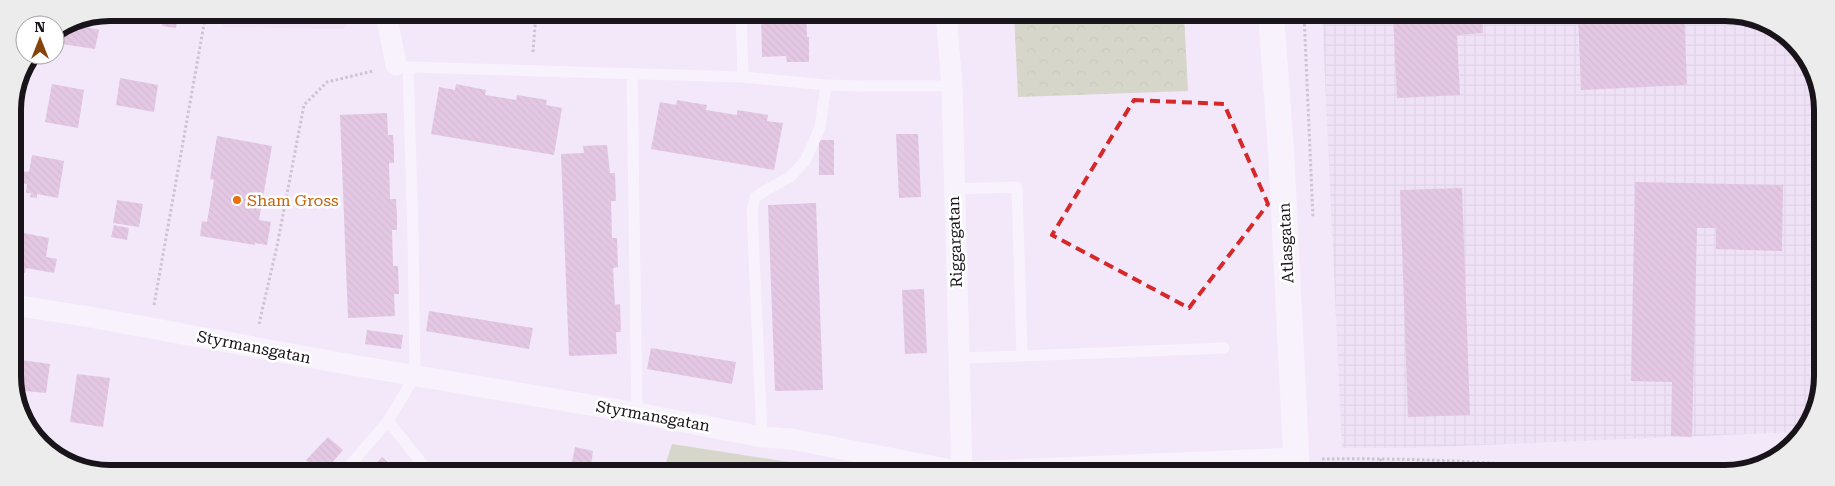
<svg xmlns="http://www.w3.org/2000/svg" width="1835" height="486" font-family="'Roboto Serif',serif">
<defs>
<pattern id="industrial-grid" width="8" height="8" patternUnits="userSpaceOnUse" patternTransform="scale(1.25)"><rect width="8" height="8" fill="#eadbf3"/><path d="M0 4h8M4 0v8" fill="none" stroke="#c8bbd0"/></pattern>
<pattern id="park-crowns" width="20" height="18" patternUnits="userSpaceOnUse" patternTransform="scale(1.25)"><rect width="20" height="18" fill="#b3c491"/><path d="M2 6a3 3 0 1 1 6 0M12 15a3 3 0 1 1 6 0" fill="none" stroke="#99a87c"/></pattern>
<pattern id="building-back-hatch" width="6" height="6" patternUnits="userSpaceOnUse" patternTransform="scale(1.25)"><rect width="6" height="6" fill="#d1a0c8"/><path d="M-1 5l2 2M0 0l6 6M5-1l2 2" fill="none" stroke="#b389ab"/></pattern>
</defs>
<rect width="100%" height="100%" fill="#f3e8fa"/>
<!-- built -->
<path fill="#eadbf3" d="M 225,13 L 352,13 L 343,29 L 223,27 Z"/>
<!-- industrial -->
<path fill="url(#industrial-grid)" d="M 1322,14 L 1744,14 L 1794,41 L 1821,91 L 1821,395 L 1799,432 L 1408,448 L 1342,448 Z"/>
<!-- park -->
<path fill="url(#park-crowns)" d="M 1014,14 L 1184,14 L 1188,91 L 1018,97 Z
M 1324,464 L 1524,469 L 1543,473 L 1324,473 Z"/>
<!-- pitch -->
<path fill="#b3c491" d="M 672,444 L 854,472 L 663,472 Z"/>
<!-- building -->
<path fill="url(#building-back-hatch)" d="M 143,13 L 178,13 L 176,28 L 162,26 L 163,18 L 143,15 Z
M 761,13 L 806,13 L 807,37 L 809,37 L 809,62 L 787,62 L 786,56 L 762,57 Z
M 1393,14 L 1482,14 L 1483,33 L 1457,35 L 1460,95 L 1397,98 Z
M 1578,14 L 1684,14 L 1687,85 L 1581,90 Z
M 87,17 L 86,27 L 99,30 L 95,49 L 55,43 L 55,32 L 73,20 Z
M 120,78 L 158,85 L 154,112 L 116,105 Z
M 52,84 L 84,90 L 78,128 L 45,122 Z
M 456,84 L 486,90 L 485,95 L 516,100 L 517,95 L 547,100 L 546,105 L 562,108 L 554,155 L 431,134 L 439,87 L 455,90 Z
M 677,100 L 707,105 L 706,110 L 737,115 L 737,110 L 768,115 L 767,121 L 783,123 L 774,170 L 651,149 L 660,102 L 676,105 Z
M 387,113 L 388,135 L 393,135 L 394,150 L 394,163 L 389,163 L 390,199 L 396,199 L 397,216 L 397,230 L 392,230 L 393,266 L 398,266 L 399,294 L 394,294 L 395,316 L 348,318 L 340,115 Z
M 896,134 L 918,134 L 921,197 L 899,198 Z
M 217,136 L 272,146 L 259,220 L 271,222 L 267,245 L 255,243 L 255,245 L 200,236 L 202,221 L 207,222 L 214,180 L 210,179 Z
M 819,140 L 834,140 L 834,175 L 819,175 Z
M 607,145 L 610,173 L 615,173 L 616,201 L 611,201 L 612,238 L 617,238 L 618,267 L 613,268 L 615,305 L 620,304 L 621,332 L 616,332 L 617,354 L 569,356 L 561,154 L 584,153 L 583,146 Z
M 32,155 L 64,161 L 58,198 L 37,194 L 37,198 L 30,197 L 31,193 L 26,193 L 27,184 L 19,183 L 21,171 L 29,172 Z
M 1635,182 L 1783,185 L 1782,251 L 1716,249 L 1716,228 L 1697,228 L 1692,437 L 1671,436 L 1672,382 L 1631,381 Z
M 1462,188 L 1470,415 L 1408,417 L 1400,190 Z
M 117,200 L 143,204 L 139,227 L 113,223 Z
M 816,203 L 823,390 L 775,391 L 768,205 Z
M 114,225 L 129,228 L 127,240 L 111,237 Z
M 19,232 L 49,238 L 46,257 L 57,259 L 54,273 L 26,268 L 25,273 L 19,272 L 19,267 L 14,266 L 14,247 L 17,248 Z
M 924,289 L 927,353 L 905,354 L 902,290 Z
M 429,311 L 533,328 L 529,349 L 426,331 Z
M 367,330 L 403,335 L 401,349 L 365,344 Z
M 651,348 L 736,362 L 732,384 L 647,369 Z
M 14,359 L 50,364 L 46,393 L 14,390 Z
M 77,374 L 110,378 L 103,427 L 70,422 Z
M 328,437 L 343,450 L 324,472 L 319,472 L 306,460 Z
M 575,447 L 593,451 L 590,472 L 570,472 Z
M 382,457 L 399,472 L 361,472 L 367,466 L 371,469 Z"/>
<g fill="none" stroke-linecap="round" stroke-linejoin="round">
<!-- path -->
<path stroke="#9f97a4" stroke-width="3" stroke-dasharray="2.5 2.5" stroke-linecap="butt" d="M 1304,14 L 1313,218
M 533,52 L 536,13
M 154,305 L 206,13
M 259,324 L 277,246 L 304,105 L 327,82 L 373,71
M 1322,459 C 1411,458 1500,461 1589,473
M 1511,464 L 1516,473
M 1371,473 L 1381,459"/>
<!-- service -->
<path stroke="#fff" stroke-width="11" d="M 741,13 L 743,77
M 396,65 L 408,67 L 743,77 L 826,85 L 863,86 L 952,86
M 632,74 L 637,413
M 954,189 L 1017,187 L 1022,356 L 959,358
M 1022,356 L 1224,348
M 388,421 L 429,472
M 762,437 L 752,210 L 755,198 L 766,190 L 790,177 L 805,161 L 820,128 L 826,85
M 344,472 L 388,421 L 415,376 L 413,235 L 408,67"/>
<!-- minor -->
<path stroke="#fff" stroke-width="21" d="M 386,13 L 396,65
M 946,13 L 952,86 L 962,472
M 14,305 L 90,317 L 341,363 L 637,413 L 762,437 L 791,439 L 962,472 L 1296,458"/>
<!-- tertiary -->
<path stroke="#fff" stroke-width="26" d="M 1271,14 L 1281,150 L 1297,473"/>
</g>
<!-- marked area -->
<path d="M0 0H1835V486H0ZM 1134,100 L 1224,104 L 1268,204 L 1189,308 L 1052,235 Z" fill="#f3e8fa" fill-opacity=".55" fill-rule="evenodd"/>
<path fill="none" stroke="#d62828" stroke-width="4" stroke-dasharray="10 6" stroke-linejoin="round" d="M 1134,100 L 1224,104 L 1268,204 L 1189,308 L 1052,235 Z"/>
<!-- markers -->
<circle fill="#e8710a" stroke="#fff" stroke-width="2" cx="237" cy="200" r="5"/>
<g text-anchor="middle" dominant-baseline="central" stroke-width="5" stroke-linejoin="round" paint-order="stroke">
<!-- food labels -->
<g font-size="16" fill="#c56008" stroke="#fff" text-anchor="start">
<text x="247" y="200">Sham Gross</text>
</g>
<!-- street labels -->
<g font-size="16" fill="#18141a" stroke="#fff">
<text transform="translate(955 242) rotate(-92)">Riggargatan</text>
<text transform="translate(1286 243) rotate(-93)">Atlasgatan</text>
<text transform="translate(254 347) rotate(11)">Styrmansgatan</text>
<text transform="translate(653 416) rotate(10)">Styrmansgatan</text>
</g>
</g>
<!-- crop -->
<path d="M0 0H1835V486H0ZM110 21H1725A89 89 0 0 1 1814 110V376A89 89 0 0 1 1725 465H110A89 89 0 0 1 21 376V110A89 89 0 0 1 110 21Z" fill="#edeced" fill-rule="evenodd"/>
<path fill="none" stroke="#18141a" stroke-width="6" d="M110 21H1725A89 89 0 0 1 1814 110V376A89 89 0 0 1 1725 465H110A89 89 0 0 1 21 376V110A89 89 0 0 1 110 21Z"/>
<!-- north arrow -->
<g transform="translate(40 40)"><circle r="24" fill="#ffffff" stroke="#a3a1a3"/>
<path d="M0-4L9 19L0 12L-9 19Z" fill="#84440c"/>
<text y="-8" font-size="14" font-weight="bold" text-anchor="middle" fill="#18141a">N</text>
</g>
</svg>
